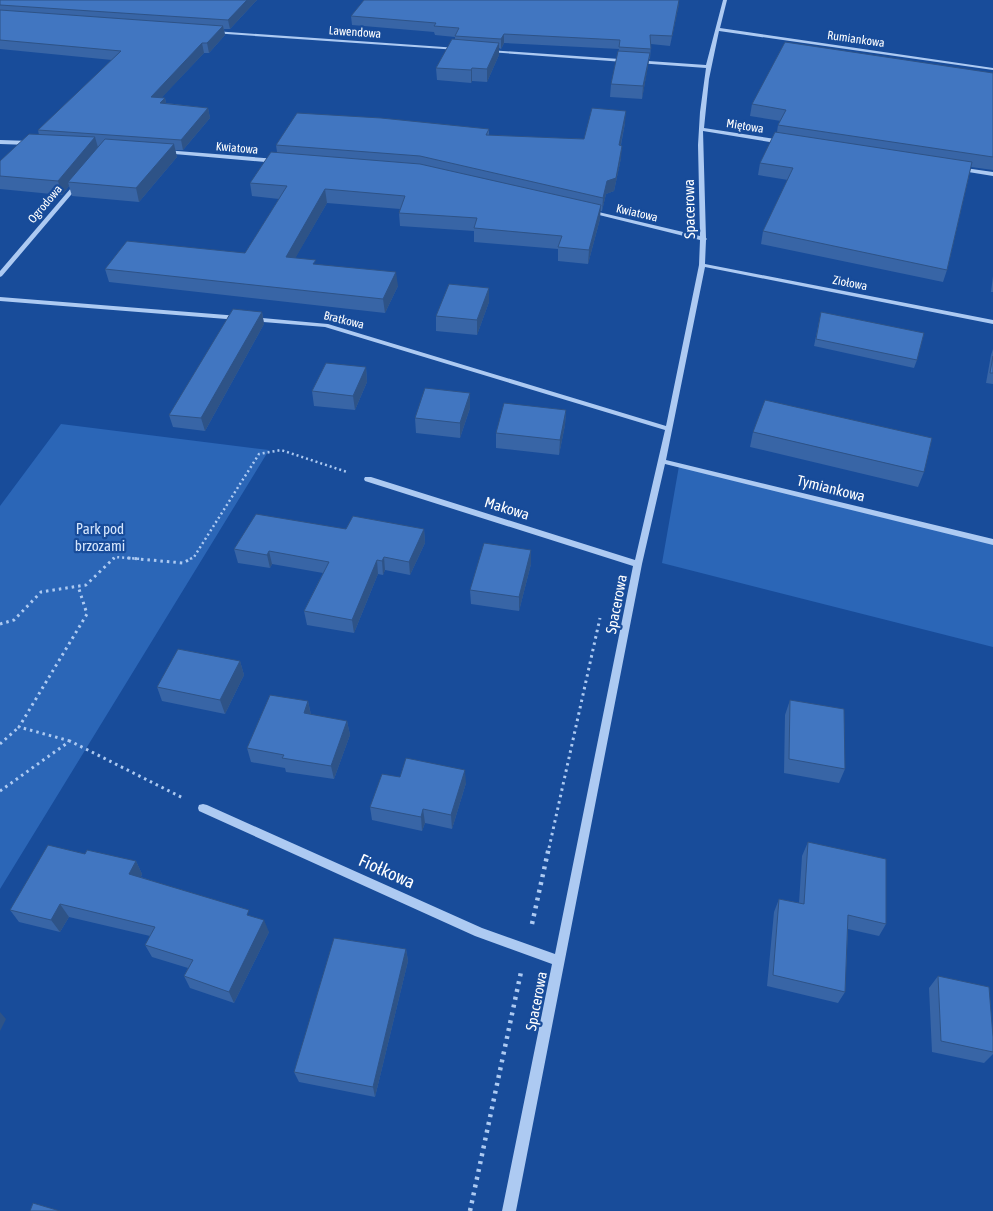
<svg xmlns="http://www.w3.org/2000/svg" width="993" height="1211" font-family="'Asap Condensed',sans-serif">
<rect width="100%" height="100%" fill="#184c9a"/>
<!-- green -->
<path fill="#2b66b7" d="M 61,424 L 269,450 L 0,889 L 0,506 Z
M 679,466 L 993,543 L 993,647 L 662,563 Z"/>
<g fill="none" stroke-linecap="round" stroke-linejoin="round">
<!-- path-far2 -->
<path stroke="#adcaf2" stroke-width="2.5" stroke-dasharray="2 3" stroke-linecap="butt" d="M 113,559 L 115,557 L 142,559
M 190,559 L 194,557 L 259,454 L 281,450 L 347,472"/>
<!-- path-far1 -->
<path stroke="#adcaf2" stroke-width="3" stroke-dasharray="2.5 4" stroke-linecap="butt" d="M 128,558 L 183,563 L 192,558
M 0,624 L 14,620 L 41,592 L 86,585 L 114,558
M 70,741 L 19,727 L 87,614 L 78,586
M 0,744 L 19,727
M 0,791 L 70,741 L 183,798
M 549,848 L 600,618"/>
<!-- path -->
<path stroke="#adcaf2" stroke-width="4.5" stroke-dasharray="3 5" stroke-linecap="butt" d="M 532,924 L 549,847
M 470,1211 L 521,972"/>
<!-- minor -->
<path fill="#adcaf2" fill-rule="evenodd" d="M 723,0 L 727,0 L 720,28 L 993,68 L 993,70 L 719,31 L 709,79 L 704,128 L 782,140 L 785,142 L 782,144 L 703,131 L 706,238 L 707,239 L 706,240 L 705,264 L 993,320 L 993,324 L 705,267 L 666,460 L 993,539 L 993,545 L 665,464 L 642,564 L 516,1211 L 502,1211 L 552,964 L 475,936 L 199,811 L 198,808 L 199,805 L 203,804 L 207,805 L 482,928 L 555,954 L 633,566 L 365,481 L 364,479 L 365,477 L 371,477 L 635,560 L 665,430 L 325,327 L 252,321 L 249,319 L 252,317 L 328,324 L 666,426 L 699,265 L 700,240 L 587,212 L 590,210 L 700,236 L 698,145 L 700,112 L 706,68 L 489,52 L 487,51 L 489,50 L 706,65 Z
M 214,31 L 458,48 L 460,49 L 458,50 L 212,33 Z
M 0,140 L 30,141 L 33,143 L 30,145 L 0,144 Z
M 165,150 L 277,159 L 280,161 L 277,163 L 163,153 L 162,152 Z
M 958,167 L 993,172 L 993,176 L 956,170 L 955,169 Z
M 77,181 L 82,182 L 2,276 L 0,277 L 0,271 Z
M 0,297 L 239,316 L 242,318 L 239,320 L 0,301 Z"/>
</g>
<!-- wall -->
<path fill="#3865a6" d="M 0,0 L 257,0 L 230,29 L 224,29 L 225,35 L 209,53 L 204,53 L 161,98 L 165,98 L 166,103 L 208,108 L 210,118 L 183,150 L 175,150 L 177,157 L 139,202 L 72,196 L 69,186 L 62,195 L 0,189 L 0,161 L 39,135 L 38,130 L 112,60 L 0,49 Z
M 679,4 L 670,46 L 651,44 L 650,59 L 649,59 L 642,99 L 610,97 L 611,84 L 619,49 L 504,43 L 501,49 L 499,48 L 499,55 L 487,82 L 472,81 L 471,83 L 437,80 L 436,68 L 455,40 L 455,37 L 435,35 L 434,32 L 352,25 L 351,16 Z
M 993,73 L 993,170 L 971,167 L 947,270 L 943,282 L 761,244 L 763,231 L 788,180 L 758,175 L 760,163 L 777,132 L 778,125 L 781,121 L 750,116 L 752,104 Z
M 625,123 L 621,145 L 621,158 L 614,191 L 606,194 L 602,211 L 600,211 L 600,219 L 588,264 L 558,261 L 558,249 L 474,242 L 474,231 L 400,226 L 399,213 L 400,209 L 327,203 L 295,258 L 316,265 L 398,286 L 385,313 L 109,282 L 105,269 L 245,253 L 279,199 L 252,196 L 250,183 L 277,152 L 276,145 L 489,129 L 489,135 L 584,139 Z
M 993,276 L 993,292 L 991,292 Z
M 489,288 L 489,302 L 477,335 L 436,331 L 436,316 Z
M 262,312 L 264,324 L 205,431 L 173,427 L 169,415 Z
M 821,312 L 917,360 L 914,368 L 814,346 Z
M 993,349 L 993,384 L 986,383 L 991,355 Z
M 366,367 L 367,382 L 355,410 L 314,406 L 312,391 Z
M 470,393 L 470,408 L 460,438 L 416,433 L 415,418 Z
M 566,410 L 565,425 L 559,455 L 496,448 L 496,433 Z
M 753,432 L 924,472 L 918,487 L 750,447 Z
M 346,529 L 424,529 L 425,543 L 410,575 L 385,570 L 383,575 L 378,574 L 354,633 L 307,625 L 304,611 L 323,573 L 272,564 L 270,568 L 238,563 L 234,549 Z
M 531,564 L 519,611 L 471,604 L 470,590 Z
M 240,661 L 244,675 L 225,714 L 162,701 L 157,687 Z
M 790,700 L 845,769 L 839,783 L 784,773 L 785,715 Z
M 308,701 L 311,715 L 347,721 L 350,735 L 334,779 L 286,772 L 285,768 L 251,762 L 247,748 Z
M 400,777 L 466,783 L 452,829 L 425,823 L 422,831 L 372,820 L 370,807 Z
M 808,842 L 886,924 L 879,936 L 848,929 L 845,992 L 838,1003 L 767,986 L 774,912 L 779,899 L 799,903 L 802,856 Z
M 85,854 L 136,861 L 142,874 L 141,877 L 251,916 L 269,932 L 234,1003 L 190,988 L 184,976 L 188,968 L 152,957 L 145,945 L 150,936 L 69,917 L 60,932 L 19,922 L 10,910 Z
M 406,949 L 408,961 L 375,1097 L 299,1082 L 294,1072 Z
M 938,976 L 993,1037 L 993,1054 L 984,1063 L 932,1052 L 929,988 Z"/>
<!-- shaded-wall -->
<path fill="#2e5387" d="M 247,0 L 257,0 L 230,29 L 228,20 Z
M 679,0 L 679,4 L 670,46 L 672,36 Z
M 223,26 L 225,35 L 209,53 L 207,43 Z
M 504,34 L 504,43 L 501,49 L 501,39 Z
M 202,43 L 204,53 L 153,107 L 151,97 Z
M 499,43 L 499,55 L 487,82 L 487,69 Z
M 650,53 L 648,66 L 642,99 L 643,86 Z
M 472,68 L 472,81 L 471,83 L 471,70 Z
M 165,98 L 167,108 L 160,103 Z
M 208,108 L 210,118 L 183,150 L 181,140 Z
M 626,111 L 625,123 L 618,158 L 619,145 Z
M 95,137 L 99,151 L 68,182 L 69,186 L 62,195 L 58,181 Z
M 174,144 L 177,157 L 139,202 L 136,188 Z
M 622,146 L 621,158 L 614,191 L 606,194 L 602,211 L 603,198 L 607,181 Z
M 325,189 L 327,203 L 288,271 L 286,257 Z
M 601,205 L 600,219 L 588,264 L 589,250 Z
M 396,272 L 398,286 L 385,313 L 383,299 Z
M 489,288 L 489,302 L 477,335 L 477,320 Z
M 262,312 L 264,324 L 205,431 L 201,418 Z
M 366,367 L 367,382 L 355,410 L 353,396 Z
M 470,393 L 470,408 L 460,438 L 460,423 Z
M 566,410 L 565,425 L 559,455 L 560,440 Z
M 424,529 L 425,543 L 410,575 L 409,562 Z
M 531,550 L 531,564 L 519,611 L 519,597 Z
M 269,551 L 272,564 L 270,568 L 267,555 Z
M 384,557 L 385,570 L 383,575 L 382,561 Z
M 377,560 L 378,574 L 354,633 L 352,620 Z
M 240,661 L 244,675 L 225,714 L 220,700 Z
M 308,701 L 311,716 L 304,713 Z
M 347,721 L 350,735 L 334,779 L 331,766 Z
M 465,770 L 466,783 L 452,829 L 451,815 Z
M 423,809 L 425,823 L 422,831 L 421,817 Z
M 136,861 L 142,874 L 136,887 L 129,874 Z
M 60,904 L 69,917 L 60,932 L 51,920 Z
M 264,920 L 269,932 L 234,1003 L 229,992 Z
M 406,949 L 408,961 L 375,1097 L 373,1087 Z
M 0,1012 L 6,1019 L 0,1031 Z"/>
<!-- building -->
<path fill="#4176c1" stroke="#2e5387" d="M 0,0 L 247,0 L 228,20 L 0,5 Z
M 364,0 L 679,0 L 672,36 L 650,35 L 651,49 L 619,47 L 620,40 L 504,34 L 501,39 L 455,36 L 459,28 L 434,26 L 436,23 L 351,16 Z
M 0,10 L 223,26 L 207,43 L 202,43 L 151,97 L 165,98 L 160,103 L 208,108 L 181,140 L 38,130 L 121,51 L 0,40 Z
M 452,39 L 499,43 L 487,69 L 472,68 L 471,70 L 436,68 Z
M 785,42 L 993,73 L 993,157 L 778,125 L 786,110 L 752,104 Z
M 618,51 L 650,53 L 643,86 L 611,84 Z
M 592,108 L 626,111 L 619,145 L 622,146 L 616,178 L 607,181 L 603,198 L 420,156 L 276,145 L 297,113 L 381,118 L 489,129 L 486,135 L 584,139 Z
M 775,132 L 972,162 L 947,270 L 763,231 L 793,168 L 760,163 Z
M 29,134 L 95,137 L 58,181 L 0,176 L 0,161 Z
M 105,139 L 174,144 L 136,188 L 68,182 Z
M 271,152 L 420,164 L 601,205 L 589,250 L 558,247 L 562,236 L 474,228 L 477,218 L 399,213 L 405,196 L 325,189 L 286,257 L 316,260 L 313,264 L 396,272 L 383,299 L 105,269 L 127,241 L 245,253 L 287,186 L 250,183 Z
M 449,284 L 489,288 L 477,320 L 436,316 Z
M 233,309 L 262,312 L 201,418 L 169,415 Z
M 821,312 L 924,333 L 917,360 L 816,339 Z
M 993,356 L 993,373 L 990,373 Z
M 326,363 L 366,367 L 353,396 L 312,391 Z
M 425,388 L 470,393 L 460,423 L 415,418 Z
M 765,400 L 932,438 L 924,472 L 753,432 Z
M 504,403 L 566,410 L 560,440 L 496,433 Z
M 256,514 L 346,529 L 353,516 L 424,529 L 409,562 L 384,557 L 382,561 L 377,560 L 352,620 L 304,611 L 329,562 L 269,551 L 267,555 L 234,549 Z
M 484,543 L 531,550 L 519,597 L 470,590 Z
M 178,649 L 240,661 L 220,700 L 157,687 Z
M 270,695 L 308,701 L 304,713 L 347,721 L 331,766 L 282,758 L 284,755 L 247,748 Z
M 790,700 L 844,709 L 845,769 L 789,759 Z
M 406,758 L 465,770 L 451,815 L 423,809 L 421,817 L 370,807 L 382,774 L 400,777 Z
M 808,842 L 886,859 L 886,924 L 848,915 L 845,992 L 773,975 L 779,899 L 804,904 Z
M 48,845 L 85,854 L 87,850 L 136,861 L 129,874 L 249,910 L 247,915 L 264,920 L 229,992 L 184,976 L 193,960 L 145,945 L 155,927 L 60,904 L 51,920 L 10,910 Z
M 334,938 L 406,949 L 373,1087 L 294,1072 Z
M 938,976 L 989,987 L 993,1037 L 993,1052 L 941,1041 Z
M 33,1203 L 60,1211 L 30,1211 Z"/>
<g text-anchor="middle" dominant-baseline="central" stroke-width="4.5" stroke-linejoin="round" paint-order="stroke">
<!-- far-street labels -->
<g font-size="12" fill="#fff" stroke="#184c9a">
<text transform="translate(355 32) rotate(4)">Lawendowa</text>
<text transform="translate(856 39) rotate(8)">Rumiankowa</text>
<text transform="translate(745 126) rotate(9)">Miętowa</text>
<text transform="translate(237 148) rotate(5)">Kwiatowa</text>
<text transform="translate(45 204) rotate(-50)">Ogrodowa</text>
<text transform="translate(637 213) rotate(13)">Kwiatowa</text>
<text transform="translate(850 283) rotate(11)">Ziołowa</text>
<text transform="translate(344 320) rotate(14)">Bratkowa</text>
</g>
<!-- street labels -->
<g font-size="15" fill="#fff" stroke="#184c9a">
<text transform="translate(689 209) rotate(-91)">Spacerowa</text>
<text transform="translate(831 488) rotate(14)">Tymiankowa</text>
<text transform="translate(507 508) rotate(17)">Makowa</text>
<text transform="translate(616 604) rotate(-79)">Spacerowa</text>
<text transform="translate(536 1001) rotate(-79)">Spacerowa</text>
</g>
<!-- park labels -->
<g font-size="15" fill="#d4e5fc" stroke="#184c9a">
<text x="100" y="528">Park pod<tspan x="100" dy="17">brzozami</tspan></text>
</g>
<!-- near-street labels -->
<g font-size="18" fill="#fff" stroke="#184c9a">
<text transform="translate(387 871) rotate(24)">Fiołkowa</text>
</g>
</g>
</svg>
